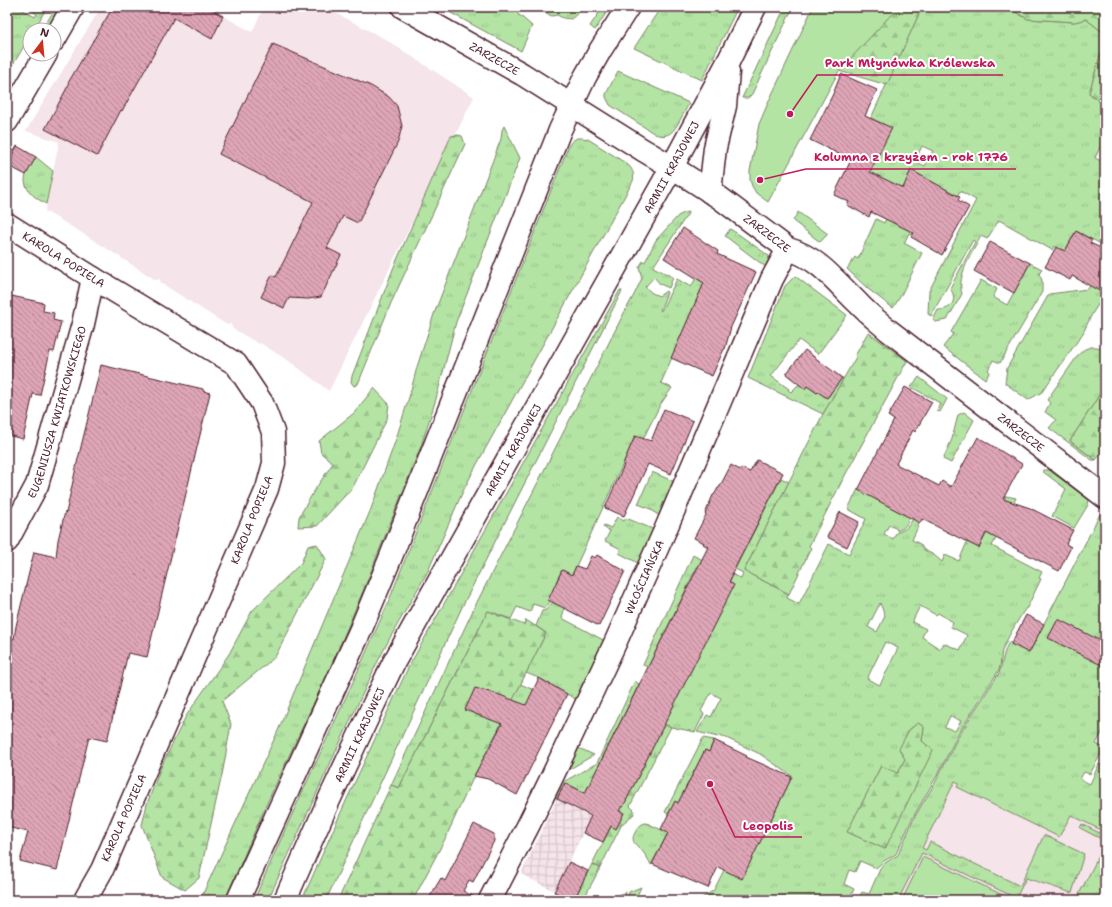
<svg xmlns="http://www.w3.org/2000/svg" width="1112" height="907" font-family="'Shantell Sans',sans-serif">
<defs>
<pattern id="industrial-grid" width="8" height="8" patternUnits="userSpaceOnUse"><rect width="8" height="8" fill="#f5e4e9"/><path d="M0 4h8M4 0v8" fill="none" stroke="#d4c3c8"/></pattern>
<pattern id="grass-tufts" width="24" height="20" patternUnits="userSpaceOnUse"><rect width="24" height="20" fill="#b3e4a4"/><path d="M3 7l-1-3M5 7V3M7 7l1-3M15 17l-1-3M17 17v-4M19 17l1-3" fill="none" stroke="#9bc38d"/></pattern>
<pattern id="forest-firs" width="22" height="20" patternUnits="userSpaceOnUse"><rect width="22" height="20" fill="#b3e4a4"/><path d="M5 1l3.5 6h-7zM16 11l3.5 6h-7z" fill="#9bc38d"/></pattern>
<pattern id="building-back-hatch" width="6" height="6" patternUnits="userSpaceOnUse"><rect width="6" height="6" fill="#dda5b6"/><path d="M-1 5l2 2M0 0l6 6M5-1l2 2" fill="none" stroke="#b58694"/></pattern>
</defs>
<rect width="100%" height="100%" fill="#fff"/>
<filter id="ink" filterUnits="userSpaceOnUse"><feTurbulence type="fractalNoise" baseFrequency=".025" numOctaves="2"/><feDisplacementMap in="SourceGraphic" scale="8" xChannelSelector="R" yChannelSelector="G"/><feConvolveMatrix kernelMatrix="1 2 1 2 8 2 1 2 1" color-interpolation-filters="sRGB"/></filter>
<g filter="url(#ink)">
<!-- built -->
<path fill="#f5e4e9" d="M 101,7 L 207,7 L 252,32 L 264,7 L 324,7 L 385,39 L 474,97 L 329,391 L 289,361 L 260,343 L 259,344 L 232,328 L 231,324 L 227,325 L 161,283 L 160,279 L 156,280 L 87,236 L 45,211 L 59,142 L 26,131 Z
M 968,724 L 1105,794 L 1105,900 L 879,900 Z"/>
<!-- industrial -->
<path fill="url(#industrial-grid)" d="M 557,799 L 591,817 L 554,891 L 521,874 Z"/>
<!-- grass -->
<path fill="url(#grass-tufts)" stroke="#7e8268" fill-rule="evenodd" d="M 11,7 L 18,7 L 35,17 L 37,14 L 26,7 L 47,7 L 34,30 L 30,30 L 30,36 L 14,63 L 9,59 L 11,55 L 7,52 L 7,14 Z
M 56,7 L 60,7 L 46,30 L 42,30 Z
M 440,7 L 502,7 L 517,13 L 532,26 L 521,51 Z
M 551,7 L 582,7 L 577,14 L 571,19 L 563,18 L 557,15 L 552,16 L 545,13 L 547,11 L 548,12 Z
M 603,7 L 610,7 L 595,30 L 590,26 Z
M 661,7 L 738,7 L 702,80 L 634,48 Z
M 785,7 L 793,7 L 752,94 L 748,98 L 742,98 Z
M 922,7 L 1006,7 L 1028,19 L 1074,22 L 1086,19 L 1105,34 L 1105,49 L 1101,53 L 1089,93 L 1105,106 L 1105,142 L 1103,141 L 1095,158 L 1105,163 L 1105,294 L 1092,314 L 1083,333 L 1042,392 L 1028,400 L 1005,383 L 1007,368 L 1049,294 L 1088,289 L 1101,263 L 1097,261 L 1105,246 L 1076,231 L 1065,251 L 1054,246 L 1052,250 L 999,220 L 987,239 L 981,236 C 973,252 956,276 962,294 L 947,320 L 935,322 L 933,320 L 938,310 C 952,310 958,300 950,288 L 975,242 L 973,240 L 931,316 L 928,314 L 929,291 L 976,200 L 960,191 L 957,196 L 922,218 L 912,235 L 909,233 L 904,243 L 922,253 L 900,297 L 893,308 L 868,289 L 847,269 L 855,257 L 858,259 L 876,219 L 884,223 L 886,219 L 850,163 L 891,128 L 871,118 ZM 922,146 L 933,151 L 925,166 L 915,161 Z
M 618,71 L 689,103 C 686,109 683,115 680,120 C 674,131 669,139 655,134 L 610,105 L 606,97 L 606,94 Z
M 504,126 L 520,158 L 456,322 L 436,399 L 421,446 L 366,584 L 333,662 L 267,803 L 225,900 L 200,900 L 277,733 L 371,509 L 396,439 L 410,394 L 417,367 L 434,314 L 501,139 L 502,130 Z
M 577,138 L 582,138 L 588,139 L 627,164 C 632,168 635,174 633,181 L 477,464 L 463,491 L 428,571 L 391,636 L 376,665 L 324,777 L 268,900 L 254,900 C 297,800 345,703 388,603 L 569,145 L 572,141 Z
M 36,157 L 53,171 L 46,204 C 37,199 26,192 25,181 C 24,175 33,162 36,157 Z
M 689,212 L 653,267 L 673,277 L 669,288 L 660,284 L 654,277 L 645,287 L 652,293 L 659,296 L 666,291 L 667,293 L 660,310 L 661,311 L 677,279 L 691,287 L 696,278 L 704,283 L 661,383 L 672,388 L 660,405 L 643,439 L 635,436 L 623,464 L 572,575 L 562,570 L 556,582 L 562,585 L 558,593 L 545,608 L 533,604 L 530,612 L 517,607 L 511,619 L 488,611 L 399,788 L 391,785 L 475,606 L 624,313 L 634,295 L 642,278 L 639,267 L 643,261 L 645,262 L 656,240 L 678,216 L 684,213 Z
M 798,212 L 828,234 L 820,242 L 793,221 Z
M 730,229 L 741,236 L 769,256 L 767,268 L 725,236 Z
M 1030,263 L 1042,269 L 1039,274 L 1042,280 L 1042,292 L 1000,363 L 993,360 L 988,370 L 990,372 L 985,379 L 943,347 L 953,334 L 951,332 L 981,280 L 997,289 L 993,297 L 1007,305 Z
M 795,276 L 847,315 L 818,354 L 799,340 L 771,376 L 789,389 L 788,390 L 791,392 L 799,384 L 805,388 L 807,386 L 817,393 L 818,392 L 827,398 L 842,378 L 844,378 L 823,414 L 748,378 L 785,286 Z
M 620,290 L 622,291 L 463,605 L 326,900 L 302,900 L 346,801 L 408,668 Z
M 1091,347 L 1097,347 L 1105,350 L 1105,386 L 1070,441 L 1096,460 L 1092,460 L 1049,428 L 1056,420 L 1045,412 L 1050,403 L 1047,400 L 1078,355 L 1085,349 Z
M 919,377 L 947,399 L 940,412 L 937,411 L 940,403 L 911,387 Z
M 964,412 L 974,420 L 951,463 L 943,459 L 952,439 L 958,415 Z
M 1043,470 L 1049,470 L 1089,500 L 1088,505 L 1074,528 L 1052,516 L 1066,489 L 1042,471 Z
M 652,472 L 677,483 L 662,517 L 655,513 L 655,512 L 651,510 L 651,509 L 638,504 Z
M 781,478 L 789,482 L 744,571 L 789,594 L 787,598 L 799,604 L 829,544 L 849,554 L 866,519 L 848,509 L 858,489 L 910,517 C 907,525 905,528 897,531 L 897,529 L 889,525 L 884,534 L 893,539 L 896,533 C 905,530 909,527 913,518 L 920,522 L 912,540 L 920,544 L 924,550 L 934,555 L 942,562 L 945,555 L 959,561 L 967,542 L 979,548 L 1006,496 L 1016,498 L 992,546 L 1042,572 L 1039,578 L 1041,579 L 1027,608 L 1026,608 C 1019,618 1006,640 1002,651 C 1001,657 1001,663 999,670 L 958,734 L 938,774 L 912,819 L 896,854 L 884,861 L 876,868 L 860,861 L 855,872 L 849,870 L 844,884 L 854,889 L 849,900 L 758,900 L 751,896 L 748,900 L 699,900 L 714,890 L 724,870 L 788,783 L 792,776 L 760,754 L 720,735 L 718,737 L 697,732 L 707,715 L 711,717 L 721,698 L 711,693 L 701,711 L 704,714 L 695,732 L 671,727 L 664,724 L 733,575 L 741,578 L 743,573 L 735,569 ZM 880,603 L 885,616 L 877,632 L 868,627 ZM 920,606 L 936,615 L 938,613 L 953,622 L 951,627 L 967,635 L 960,650 L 943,643 L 940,649 L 922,637 L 926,629 L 912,622 ZM 885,642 L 898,648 L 880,685 L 867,679 ZM 950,716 L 961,721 L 955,731 L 945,727 ZM 918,723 L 924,728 L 922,741 L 885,849 L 848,832 L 881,766 L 898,773 L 905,759 L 909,730 Z
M 1100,514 L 1105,518 L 1105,727 L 1096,744 L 1104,748 L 1090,774 L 1084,772 L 1080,779 L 1090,784 L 1099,764 L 1105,768 L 1105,832 L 1071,815 L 1059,837 L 957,787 L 959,783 L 955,781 L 922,848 L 926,850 L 930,842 L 1020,886 L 1044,835 L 1084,854 L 1072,893 L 1026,878 L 1016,898 L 922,853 L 898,900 L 858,900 L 862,892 L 869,894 L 880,869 L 885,863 L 898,855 L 914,818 L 935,783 L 959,735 L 999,673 C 1003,663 1003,652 1009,642 L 1029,653 Z
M 617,517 L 624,521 L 626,518 L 655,530 L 640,564 L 619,553 L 621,549 L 605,541 L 610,531 L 603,527 L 604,525 L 611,528 Z
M 693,555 L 703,560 L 701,569 L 697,567 L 648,667 L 643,665 Z
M 560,594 L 564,610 L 562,618 L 607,642 L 577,700 L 539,678 L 526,673 L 546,633 L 536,626 L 542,611 L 546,610 Z
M 635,681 L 639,684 L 587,789 L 599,795 L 590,812 L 588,814 L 595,798 L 566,783 L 557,799 L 556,799 L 565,781 L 597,763 Z
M 520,684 L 534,690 L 519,741 L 498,730 Z
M 703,738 L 714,740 L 709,752 L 705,750 L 678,803 L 675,802 L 668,814 L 665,812 Z
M 574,746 L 594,755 L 561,774 Z
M 645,823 L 649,824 L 668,833 L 651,865 C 649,860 646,856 643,852 C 636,844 629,842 636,831 C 638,827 641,824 645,823 Z
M 1082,824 L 1105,836 L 1105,841 L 1080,828 Z
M 1103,848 L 1105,849 L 1105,900 L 1076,900 Z
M 592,864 L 600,868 L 583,900 L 574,900 Z
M 641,887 L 635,900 L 627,900 L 629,892 Z
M 626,892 L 624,900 L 605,900 L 606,899 Z"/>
<!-- forest -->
<path fill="url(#forest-firs)" stroke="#7e8268" d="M 866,7 L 922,7 L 887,85 L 839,71 Z
M 1006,7 L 1105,7 L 1105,34 L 1086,19 L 1075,22 L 1028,19 Z
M 1105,49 L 1105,106 L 1089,93 L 1101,53 Z
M 458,135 L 462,136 L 465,144 L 391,303 L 358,384 L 354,386 L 351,382 L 352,376 L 393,269 L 451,136 Z
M 868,332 L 907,361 L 842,481 L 809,546 L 811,548 L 789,594 L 744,571 L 823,414 L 856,357 L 855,356 Z
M 1105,386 L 1105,448 L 1096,460 L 1070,441 Z
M 374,388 L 389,404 L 387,419 L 353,487 L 317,526 L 298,527 L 299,517 L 314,491 L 333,463 L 321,453 L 319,441 L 354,413 Z
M 317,544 L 326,559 L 275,657 L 222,701 L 231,724 L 223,770 L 199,878 L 185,890 L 162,877 L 142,825 L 147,804 L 161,767 L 186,716 L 229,654 L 252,611 L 301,563 L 308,546 Z
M 488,611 L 524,625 L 526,620 L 546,633 L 498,730 L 474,776 L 445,839 L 413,900 L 338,900 L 391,785 L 399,788 Z
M 918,723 L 924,727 L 922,741 L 933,750 L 885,849 L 847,832 L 881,766 L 898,773 L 905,759 L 899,749 L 909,730 Z
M 664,724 L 671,727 L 630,806 L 634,810 L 634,814 L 622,824 L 600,868 L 592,864 L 611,827 L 595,819 L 609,800 L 623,806 Z"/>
<!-- park -->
<path fill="#b3e4a4" stroke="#7e8268" d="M 813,7 L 903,7 L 888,18 L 839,71 L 768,202 L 756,193 L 752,186 L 750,180 L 750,171 L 759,124 L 768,103 Z
M 923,857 L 1013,900 L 902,900 Z"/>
<!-- building -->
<path fill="url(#building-back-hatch)" stroke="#4a1f2b" d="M 113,7 L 207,7 L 223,16 L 212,39 L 174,18 L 122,111 L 121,110 L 97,156 L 45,129 L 69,84 L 68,83 Z
M 273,44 L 371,86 L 389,97 L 397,106 L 402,126 L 398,142 L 358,223 L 343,216 L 327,248 L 341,255 L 321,297 L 308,299 L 289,298 L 284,308 L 261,297 L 272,275 L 276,277 L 313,202 L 219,154 Z
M 841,74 L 877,90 L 865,116 L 892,128 L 870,172 L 903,188 L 911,170 L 960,197 L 958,200 L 969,207 L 942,255 L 911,237 L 914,233 L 871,212 L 869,217 L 847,205 L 849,202 L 834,195 L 851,160 L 810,140 L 833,94 Z
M 17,146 L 36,157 L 26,175 L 7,165 Z
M 683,228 L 718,251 L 717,254 L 756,272 L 731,327 L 725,349 L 724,349 L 712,376 L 671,358 L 704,283 L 664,258 Z
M 1076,231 L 1092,240 L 1090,243 L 1105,250 L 1105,294 L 1072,276 L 1070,280 L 1045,267 L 1056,247 L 1065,251 Z
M 990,242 L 1030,263 L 1014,293 L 974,271 Z
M 7,295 L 44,303 L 43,311 L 54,313 L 53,320 L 61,322 L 54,352 L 50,351 L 40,395 L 33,394 L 23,439 L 7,435 Z
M 805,350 L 842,378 L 827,398 L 818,392 L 817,393 L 807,386 L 805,389 L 786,374 Z
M 101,365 L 203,389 L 203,391 L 210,393 L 147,657 L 128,653 L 107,741 L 89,737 L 57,870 L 20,861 L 28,832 L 7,827 L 7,637 L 14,639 L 16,626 L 34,552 L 56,557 L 58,540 L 65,512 L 66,513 L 77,463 Z
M 905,387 L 932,402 L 915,432 L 913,430 L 896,464 L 939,486 L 942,481 L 951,487 L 978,437 L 1022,464 L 1003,499 L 1030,508 L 1073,530 L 1066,544 L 1071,547 L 1059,571 L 986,533 L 979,548 L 922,519 L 920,523 L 858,490 L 894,420 L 888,416 Z
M 664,409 L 693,421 L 671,474 L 648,464 L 624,516 L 605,508 L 624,465 L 623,464 L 635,436 L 651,441 Z
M 757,460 L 783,473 L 732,574 L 733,574 L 729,582 L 734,585 L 623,807 L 622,806 L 619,811 L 624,813 L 616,829 L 611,826 L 603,842 L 583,833 L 591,816 L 557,799 L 565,783 L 585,793 L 708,547 L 703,544 L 704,543 L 694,538 L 706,515 L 705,514 L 713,495 L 714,495 L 718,488 L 719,488 L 731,465 L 740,470 L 741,468 L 750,472 Z
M 840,512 L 859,522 L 847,547 L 827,537 Z
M 597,555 L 625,571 L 599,626 L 548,600 L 562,570 L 572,575 L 576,566 L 585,569 L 591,556 L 595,558 Z
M 1026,615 L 1044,624 L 1029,653 L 1011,644 Z
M 1058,619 L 1105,643 L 1105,667 L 1048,638 Z
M 539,678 L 567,694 L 517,795 L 488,779 L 474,776 L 502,724 L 465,710 L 475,688 L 497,694 L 526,705 Z
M 714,740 L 747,756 L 746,757 L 792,777 L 742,879 L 718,867 L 708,888 L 652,864 L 668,833 L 661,829 L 675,801 L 678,803 L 705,750 L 709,752 Z
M 474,824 L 494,834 L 494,841 L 473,882 L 469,880 L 463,891 L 478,899 L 478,900 L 428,900 L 441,878 L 445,881 Z
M 569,862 L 588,871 L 574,900 L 570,900 L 554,892 Z"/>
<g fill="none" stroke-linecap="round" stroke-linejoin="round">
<!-- minor casing -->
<g stroke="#4a1f2b" stroke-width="25">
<g id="minor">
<path d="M 54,40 L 73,7"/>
<path d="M 7,121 L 46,54"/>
<path id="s1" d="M 672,167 L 720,198 L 788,249 C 818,257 836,282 858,303 C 867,313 878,321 888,330 L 1105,497"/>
<path id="s2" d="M 7,224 L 93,278 L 236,364 L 262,403 L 273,432 L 274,463 L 267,489 L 102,870 L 85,900"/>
<path id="s3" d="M 7,541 L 37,485 L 83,324 L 93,278"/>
<path id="s4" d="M 490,900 L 529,824 L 552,777 L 616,641 L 667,526 L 772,279 L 788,249"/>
</g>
</g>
<!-- tertiary casing -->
<g stroke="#4a1f2b" stroke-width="25">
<g id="tertiary">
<path id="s5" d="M 403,7 L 522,74 L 643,150 L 672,167"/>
</g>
</g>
<!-- secondary casing -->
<g stroke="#4a1f2b" stroke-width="25">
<g id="secondary">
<path d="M 710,192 L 715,148 L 725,106 L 728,72"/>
<path d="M 238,900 L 361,629 L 390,559 L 560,130 L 585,77 L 601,49 L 628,7"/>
<path id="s6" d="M 285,900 L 329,800 L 372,708 L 393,664 L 429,599 L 672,167 L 729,60 L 755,7"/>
</g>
</g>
<!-- minor -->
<use href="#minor" stroke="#fff" stroke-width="22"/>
<!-- tertiary -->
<use href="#tertiary" stroke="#fff" stroke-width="22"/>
<!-- secondary -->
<use href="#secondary" stroke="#fff" stroke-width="22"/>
</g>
</g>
<g text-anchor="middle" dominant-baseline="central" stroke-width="4" stroke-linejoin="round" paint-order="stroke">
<!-- street labels -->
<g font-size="11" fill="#4a1f2b" stroke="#fff">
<text stroke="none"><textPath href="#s5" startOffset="105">ZARZECZE</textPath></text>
<text stroke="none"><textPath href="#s6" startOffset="829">ARMII KRAJOWEJ</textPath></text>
<text stroke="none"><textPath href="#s1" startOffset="116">ZARZECZE</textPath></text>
<text stroke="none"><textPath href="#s2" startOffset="67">KAROLA POPIELA</textPath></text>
<text stroke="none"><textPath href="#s3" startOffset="139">EUGENIUSZA KWIATKOWSKIEGO</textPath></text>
<text stroke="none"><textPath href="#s1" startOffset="440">ZARZECZE</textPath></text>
<text stroke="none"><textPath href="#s6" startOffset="505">ARMII KRAJOWEJ</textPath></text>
<text transform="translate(252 520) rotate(-68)">KAROLA POPIELA</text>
<text stroke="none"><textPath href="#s4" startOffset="358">WŁOŚCIAŃSKA</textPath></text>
<text stroke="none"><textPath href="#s6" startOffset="181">ARMII KRAJOWEJ</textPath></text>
<text transform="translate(124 818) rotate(-66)">KAROLA POPIELA</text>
</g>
</g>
<!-- callouts -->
<path fill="none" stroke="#c2185b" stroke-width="1.5" d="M790 114L817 75H1003M760 180L806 169H1016M710 784L735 837H802"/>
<g fill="#c2185b" stroke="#fff" stroke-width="1.5">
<circle cx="790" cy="114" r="4"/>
<circle cx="760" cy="180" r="4"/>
<circle cx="710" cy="784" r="4"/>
</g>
<g font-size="12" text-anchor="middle" font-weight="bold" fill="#c2185b" stroke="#fff" stroke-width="4" stroke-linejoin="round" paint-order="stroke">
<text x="910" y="67">Park Młynówka Królewska</text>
<text x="911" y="161">Kolumna z krzyżem - rok 1776</text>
<text x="768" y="830">Leopolis</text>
</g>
<!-- margin -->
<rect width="1112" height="907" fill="none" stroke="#fff" stroke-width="24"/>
<rect x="12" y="12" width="1088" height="883" fill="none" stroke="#4a1f2b" stroke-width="1.5" filter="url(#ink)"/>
<!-- north arrow -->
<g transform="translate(42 42) rotate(16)"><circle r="19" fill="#ffffff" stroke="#b7a5aa"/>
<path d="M0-3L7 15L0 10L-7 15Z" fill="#c8321e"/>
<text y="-6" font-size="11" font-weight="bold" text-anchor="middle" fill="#4a1f2b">N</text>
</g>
</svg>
